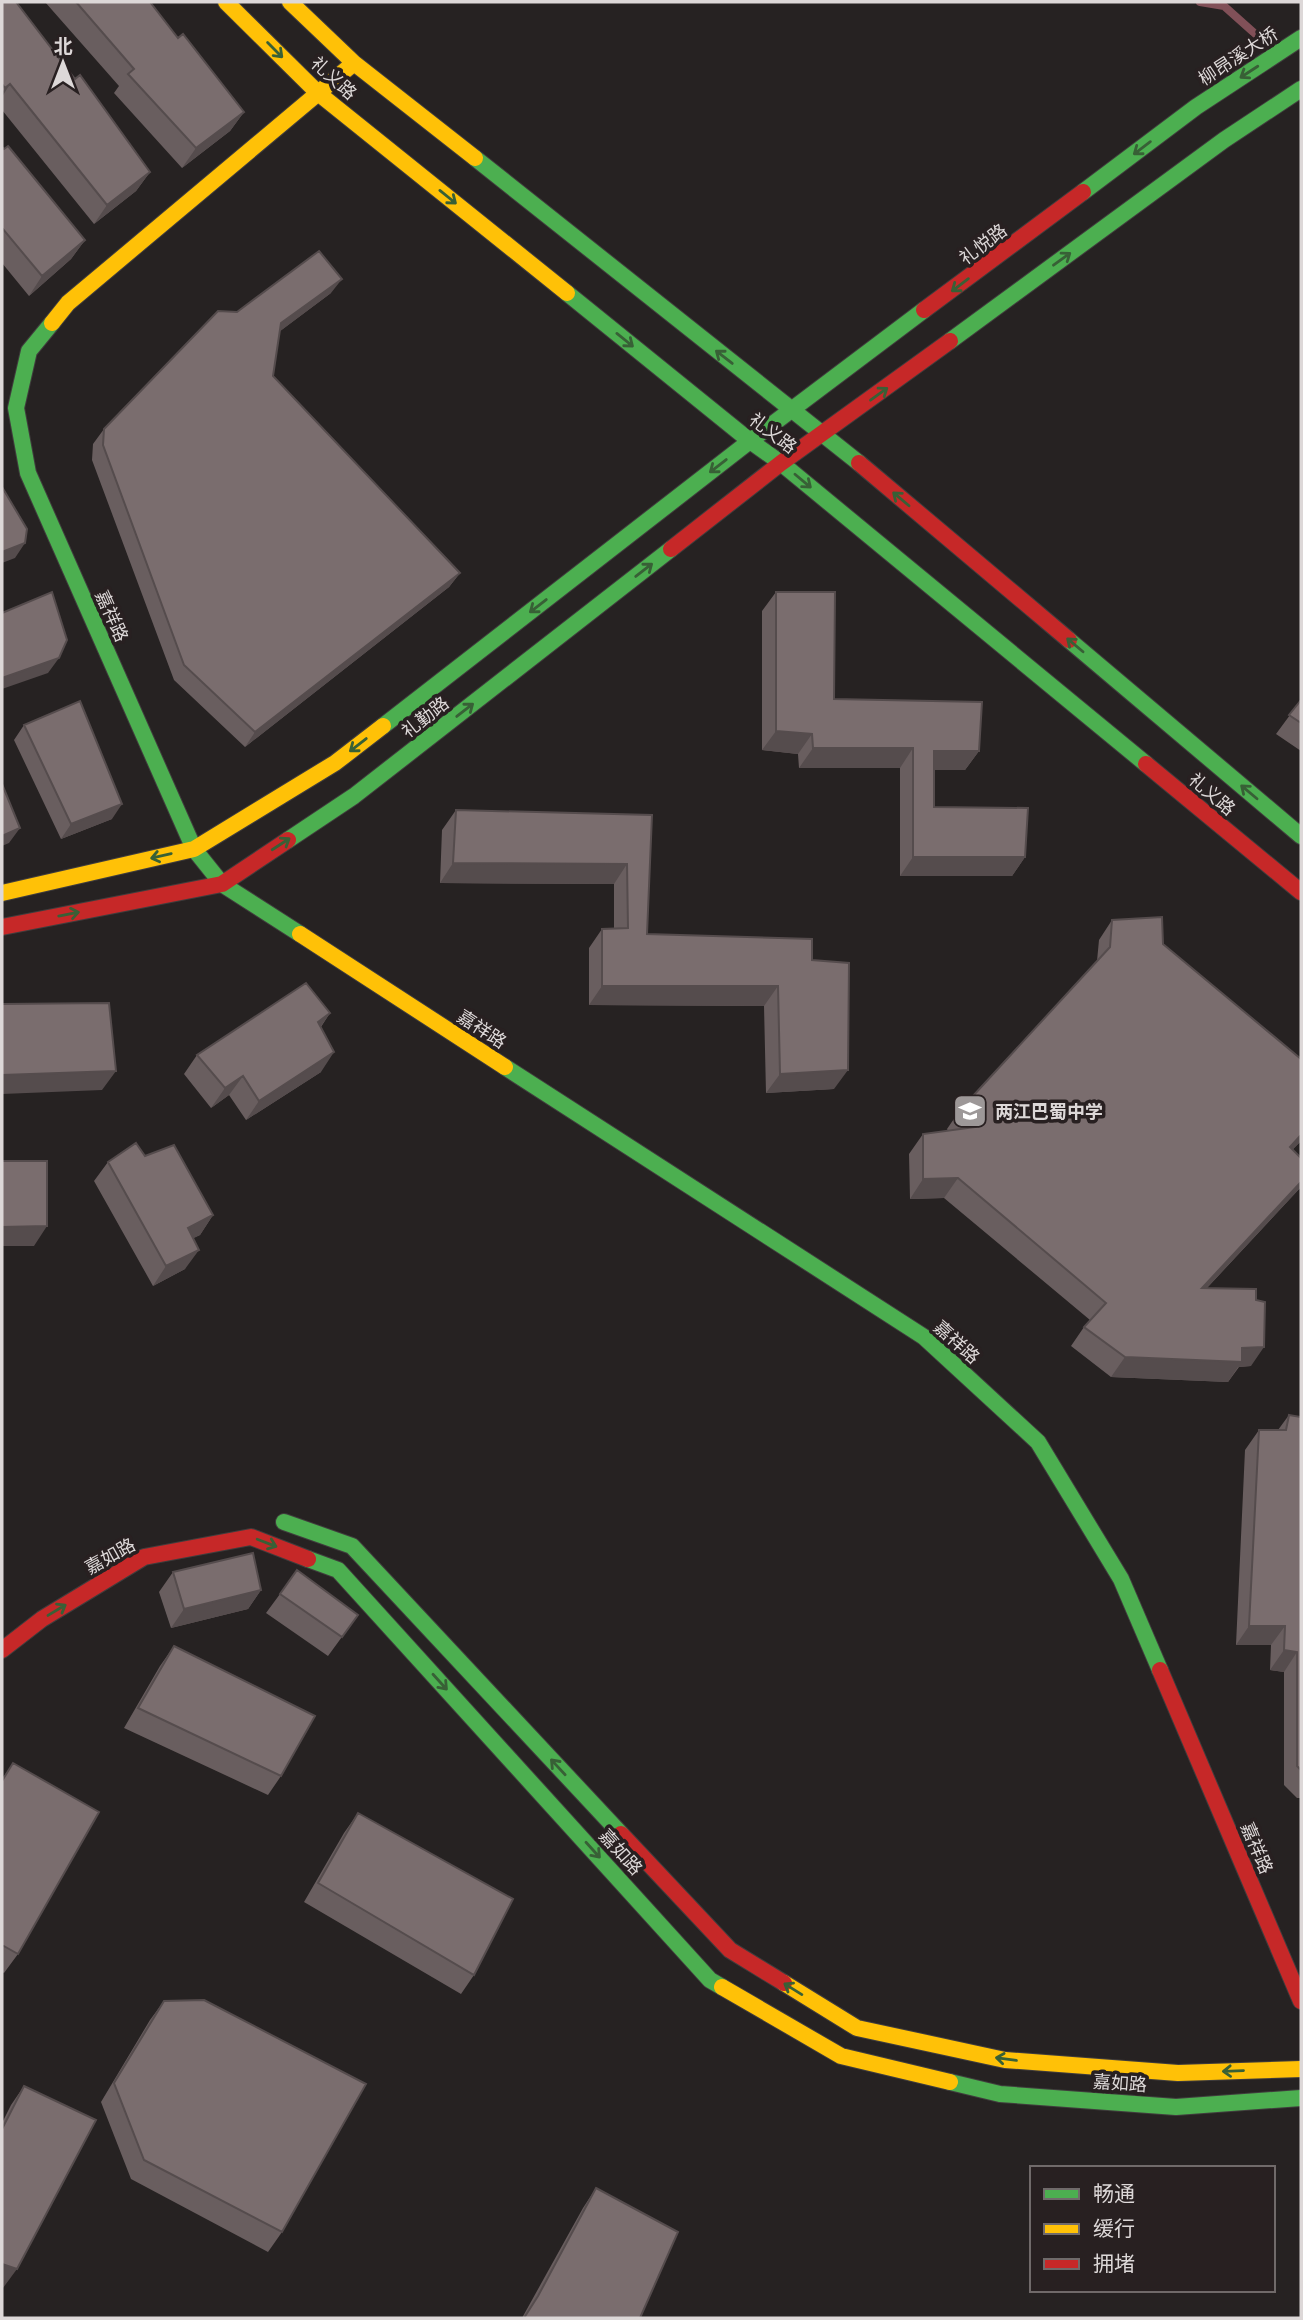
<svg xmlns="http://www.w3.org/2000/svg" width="1303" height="2320" font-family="'Work Sans','Noto Sans SC',sans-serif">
<rect width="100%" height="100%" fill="#262222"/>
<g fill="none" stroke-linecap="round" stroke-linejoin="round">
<!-- stream -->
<path stroke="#815058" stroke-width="8" d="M 1200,2 L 1224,6 L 1270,47"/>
<!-- fast casing -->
<g stroke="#403d3d" stroke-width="18">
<path id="fast" d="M 475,158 L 859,463
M 1083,192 L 1196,107 L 1301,38
M 567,293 L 750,441 L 781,463 L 1146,764
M 52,323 L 29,351 L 16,408 L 28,473 L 194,849 L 222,884 L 300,934
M 950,341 L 1224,140 L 1301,89
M 1069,640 L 1301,836
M 383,726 L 750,441 L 924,310
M 288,840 L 354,796 L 671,549
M 505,1067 L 924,1337 L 1038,1442 L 1121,1579 L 1160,1670
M 284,1522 L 352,1546 L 621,1834
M 308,1559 L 338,1570 L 710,1980 L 722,1987
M 950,2082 L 1000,2094 L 1176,2107 L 1301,2098"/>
</g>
<!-- slow casing -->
<g stroke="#403d3d" stroke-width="18">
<path id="slow" d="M 226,2 L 318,93 L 567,293
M 290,2 L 354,63 L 475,158
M 52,323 L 68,303 L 354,63
M 2,893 L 194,849 L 335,763 L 383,726
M 300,934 L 505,1067
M 784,1983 L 857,2028 L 1005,2060 L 1178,2073 L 1301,2069
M 722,1987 L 841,2056 L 950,2082"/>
</g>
<!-- jam casing -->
<g stroke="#403d3d" stroke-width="18">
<path id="jam" d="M 924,310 L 1083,192
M 859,463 L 1069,640
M 671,549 L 781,463 L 950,341
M 1146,764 L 1301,892
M 2,927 L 222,884 L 288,840
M 2,1650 L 42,1619 L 144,1557 L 251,1537 L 308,1559
M 1160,1670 L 1301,2001
M 621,1834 L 730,1950 L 784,1983"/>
</g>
<!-- fast -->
<use href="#fast" stroke="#4caf50" stroke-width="16"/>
<!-- slow -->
<use href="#slow" stroke="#ffc107" stroke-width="16"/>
<!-- jam -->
<use href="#jam" stroke="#c62828" stroke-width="16"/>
</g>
<!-- wall -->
<path fill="#695e5f" d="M 2,2 L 75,79 L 150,172 L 136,191 L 94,224 L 2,110 Z
M 45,2 L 150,2 L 178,38 L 244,112 L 230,131 L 182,168 L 114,93 L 119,86 Z
M 2,147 L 85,240 L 71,259 L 29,296 L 2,263 Z
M 331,293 L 280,331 L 273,376 L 460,573 L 449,587 L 245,747 L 174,680 L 92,460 L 93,444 L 104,429 L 237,312 Z
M 776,592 L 834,699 L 979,751 L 965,770 L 934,770 L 934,807 L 1025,857 L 1012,876 L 900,876 L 900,768 L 799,768 L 798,754 L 762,750 L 762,611 Z
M 1301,700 L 1301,751 L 1276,734 Z
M 24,725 L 112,819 L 61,839 L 14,740 Z
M 456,810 L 652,815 L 647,934 L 812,960 L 834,1089 L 766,1093 L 764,1006 L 589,1005 L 589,948 L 602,929 L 614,928 L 614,884 L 440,883 L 442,830 Z
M 1112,920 L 1163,944 L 1301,1059 L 1301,1141 L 1292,1150 L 1301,1158 L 1301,1187 L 1207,1288 L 1251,1366 L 1239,1367 L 1228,1382 L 1111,1377 L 1071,1346 L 1084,1327 L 1090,1320 L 944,1198 L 910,1199 L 909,1154 L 923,1134 L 948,1131 L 947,1129 L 960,1110 L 1097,961 L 1099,940 Z
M 330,1013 L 321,1027 L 321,1072 L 246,1120 L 229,1095 L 211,1108 L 184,1074 L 197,1055 Z
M 145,1156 L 213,1215 L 200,1235 L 193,1238 L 185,1269 L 153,1286 L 94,1181 L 108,1162 Z
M 1289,1415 L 1301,1417 L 1301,1798 L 1297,1798 L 1284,1785 L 1284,1672 L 1270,1670 L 1271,1645 L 1236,1645 L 1245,1450 L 1259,1430 L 1278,1430 Z
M 173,1572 L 261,1590 L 248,1609 L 171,1628 L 159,1592 Z
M 280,1594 L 358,1615 L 328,1656 L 266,1613 Z
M 174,1646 L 281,1776 L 268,1795 L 124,1728 L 160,1666 Z
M 13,1763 L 18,1954 L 4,1973 L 2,1972 L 2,1779 Z
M 358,1813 L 474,1975 L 461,1994 L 304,1902 L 344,1833 Z
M 164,2001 L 282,2232 L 268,2252 L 131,2179 L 101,2102 L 150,2020 Z
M 24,2086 L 3,2288 L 2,2288 L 2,2123 L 11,2105 Z
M 596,2188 L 640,2318 L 522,2318 L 583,2208 Z"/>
<!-- shaded-wall -->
<path fill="#554c4d" d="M 10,84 L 2,97 L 2,93 L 5,88 Z
M 244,112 L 230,131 L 182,168 L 196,148 Z
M 150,172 L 136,191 L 94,224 L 107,205 Z
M 85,240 L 71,259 L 29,296 L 42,276 Z
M 342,279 L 331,293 L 271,338 L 281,323 Z
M 25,543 L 15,558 L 2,563 L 2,552 Z
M 460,573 L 449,587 L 245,747 L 255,732 Z
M 59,658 L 48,673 L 2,689 L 2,678 Z
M 776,731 L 812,734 L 798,754 L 762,750 Z
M 813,748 L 913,748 L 900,768 L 799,768 Z
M 934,751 L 979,751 L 965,770 L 921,770 Z
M 122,804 L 112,819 L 61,839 L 71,824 Z
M 20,828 L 9,843 L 2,846 L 2,836 Z
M 913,857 L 1025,857 L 1012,876 L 900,876 Z
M 453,863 L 627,864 L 614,884 L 440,883 Z
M 602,986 L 778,986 L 764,1006 L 589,1005 Z
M 330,1013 L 317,1032 L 318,1022 Z
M 334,1052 L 321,1072 L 246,1120 L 259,1101 Z
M 848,1070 L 834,1089 L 766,1093 L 780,1074 Z
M 116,1071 L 102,1090 L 2,1094 L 2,1075 Z
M 243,1076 L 229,1095 L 211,1108 L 225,1088 Z
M 1301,1135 L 1301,1141 L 1276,1167 L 1290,1147 Z
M 958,1178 L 944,1198 L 910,1199 L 923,1179 Z
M 1301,1182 L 1301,1187 L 1189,1307 L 1202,1288 Z
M 213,1215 L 200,1235 L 174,1248 L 188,1228 Z
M 47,1226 L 34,1246 L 2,1246 L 2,1227 Z
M 199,1250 L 185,1269 L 153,1286 L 166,1266 Z
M 1264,1347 L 1251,1366 L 1238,1367 L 1228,1382 L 1111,1377 L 1125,1357 Z
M 261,1590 L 248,1609 L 171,1628 L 184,1609 Z
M 1249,1626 L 1285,1626 L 1271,1645 L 1236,1645 Z
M 1284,1650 L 1297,1652 L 1284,1672 L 1270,1670 Z
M 2,2264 L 17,2269 L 3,2288 L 2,2288 Z"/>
<!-- building -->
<path fill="#7a6d6e" stroke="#554c4d" stroke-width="2" d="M 2,2 L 16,2 L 75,79 L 80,75 L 150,172 L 107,205 L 10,84 L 5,88 L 2,84 Z
M 76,2 L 150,2 L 178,38 L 183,34 L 244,112 L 196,148 L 128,74 L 134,69 Z
M 8,146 L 85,240 L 42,276 L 2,228 L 2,147 L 4,149 Z
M 319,251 L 342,279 L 281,323 L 273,376 L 460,573 L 255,732 L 184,665 L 103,445 L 104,429 L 218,311 L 237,312 Z
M 2,487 L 27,529 L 25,543 L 2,552 Z
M 52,592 L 67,640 L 59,658 L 2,678 L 2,613 Z
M 776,592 L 835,592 L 834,699 L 982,702 L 979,751 L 934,751 L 934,807 L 1028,808 L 1025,857 L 913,857 L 913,748 L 813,748 L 812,734 L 776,731 Z
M 1301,700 L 1301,723 L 1289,715 Z
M 80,701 L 122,804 L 71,824 L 24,725 Z
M 2,784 L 20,828 L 2,836 Z
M 456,810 L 652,815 L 647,934 L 812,939 L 812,960 L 849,963 L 848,1070 L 780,1074 L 778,986 L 602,986 L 602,929 L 628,928 L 627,864 L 453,863 Z
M 1162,917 L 1163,944 L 1301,1059 L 1301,1135 L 1290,1147 L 1301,1158 L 1301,1182 L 1202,1288 L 1256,1289 L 1256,1300 L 1265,1302 L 1264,1347 L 1242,1348 L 1242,1362 L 1125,1357 L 1084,1327 L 1106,1303 L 958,1178 L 923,1179 L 923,1134 L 975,1127 L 960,1110 L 1110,947 L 1112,920 Z
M 306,983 L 330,1013 L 318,1022 L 334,1052 L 259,1101 L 243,1076 L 225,1088 L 197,1055 Z
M 109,1003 L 116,1071 L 2,1075 L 2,1004 Z
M 136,1143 L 145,1156 L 174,1145 L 213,1215 L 188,1228 L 199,1250 L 166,1266 L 108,1162 Z
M 2,1161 L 47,1161 L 47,1226 L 2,1227 Z
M 1289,1415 L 1301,1417 L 1301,1770 L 1297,1766 L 1297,1652 L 1284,1650 L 1285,1626 L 1249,1626 L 1259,1430 L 1286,1430 Z
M 253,1553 L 261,1590 L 184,1609 L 173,1572 Z
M 297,1570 L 358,1615 L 342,1637 L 280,1594 Z
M 174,1646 L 315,1716 L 281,1776 L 138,1708 Z
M 13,1763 L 99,1812 L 18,1954 L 2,1945 L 2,1781 Z
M 358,1813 L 513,1899 L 474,1975 L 318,1883 Z
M 204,2000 L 366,2084 L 282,2232 L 144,2160 L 114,2083 L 164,2001 Z
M 24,2086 L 96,2120 L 17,2269 L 2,2264 L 2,2129 Z
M 596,2188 L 678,2232 L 640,2318 L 524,2318 L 538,2296 Z"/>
<!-- one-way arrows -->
<defs><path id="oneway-shaft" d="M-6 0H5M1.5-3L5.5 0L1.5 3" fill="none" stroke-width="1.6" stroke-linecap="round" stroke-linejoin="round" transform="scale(1.75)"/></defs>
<g stroke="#386036">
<use href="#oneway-shaft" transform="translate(275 50) rotate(45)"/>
<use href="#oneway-shaft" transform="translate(1249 72) rotate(147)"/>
<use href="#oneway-shaft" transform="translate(1142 148) rotate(143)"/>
<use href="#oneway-shaft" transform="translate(448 197) rotate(39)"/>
<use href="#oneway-shaft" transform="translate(1062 259) rotate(-36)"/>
<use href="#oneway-shaft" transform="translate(960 285) rotate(143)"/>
<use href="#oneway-shaft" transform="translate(625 340) rotate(39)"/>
<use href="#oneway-shaft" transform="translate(724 357) rotate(-142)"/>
<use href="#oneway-shaft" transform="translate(879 394) rotate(-36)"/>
<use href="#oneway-shaft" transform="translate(718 466) rotate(142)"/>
<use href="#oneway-shaft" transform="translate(803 481) rotate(40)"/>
<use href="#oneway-shaft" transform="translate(901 499) rotate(-140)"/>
<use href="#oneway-shaft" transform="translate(644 570) rotate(-38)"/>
<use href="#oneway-shaft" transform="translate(538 606) rotate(142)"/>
<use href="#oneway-shaft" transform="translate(1075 645) rotate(-140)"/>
<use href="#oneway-shaft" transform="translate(465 710) rotate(-38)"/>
<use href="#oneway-shaft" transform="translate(358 745) rotate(142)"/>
<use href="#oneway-shaft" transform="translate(1249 792) rotate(-140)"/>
<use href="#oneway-shaft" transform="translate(281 844) rotate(-33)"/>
<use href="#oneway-shaft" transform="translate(161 856) rotate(167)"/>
<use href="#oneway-shaft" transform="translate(69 914) rotate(-11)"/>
<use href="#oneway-shaft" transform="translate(267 1543) rotate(21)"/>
<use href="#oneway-shaft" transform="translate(57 1610) rotate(-31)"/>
<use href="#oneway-shaft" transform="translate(440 1682) rotate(48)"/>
<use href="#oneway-shaft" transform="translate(558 1767) rotate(-133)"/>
<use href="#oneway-shaft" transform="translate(593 1850) rotate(48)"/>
<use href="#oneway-shaft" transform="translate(793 1989) rotate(-148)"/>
<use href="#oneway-shaft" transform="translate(1006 2059) rotate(-172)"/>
<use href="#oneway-shaft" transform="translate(1233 2071) rotate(178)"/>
</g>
<!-- icons -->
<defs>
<g id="school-square" transform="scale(1.75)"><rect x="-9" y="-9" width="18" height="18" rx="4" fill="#9d9898" stroke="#282021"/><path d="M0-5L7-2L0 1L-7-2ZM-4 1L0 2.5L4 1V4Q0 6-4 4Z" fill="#fff"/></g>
</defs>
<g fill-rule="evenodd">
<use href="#school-square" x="970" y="1111"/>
</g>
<g text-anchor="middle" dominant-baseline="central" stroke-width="7" stroke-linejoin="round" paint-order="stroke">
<!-- street labels -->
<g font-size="18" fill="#ddd8d8" stroke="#282021">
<text transform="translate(1238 56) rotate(-33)">柳昂溪大桥</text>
<text transform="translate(334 78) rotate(42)">礼义路</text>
<text transform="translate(983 244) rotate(-37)">礼悦路</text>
<text transform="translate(773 433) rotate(37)">礼义路</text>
<text transform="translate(112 616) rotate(66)">嘉祥路</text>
<text transform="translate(425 717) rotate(-38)">礼勤路</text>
<text transform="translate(1212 794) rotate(40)">礼义路</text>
<text transform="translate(482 1029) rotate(33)">嘉祥路</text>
<text transform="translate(957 1342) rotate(42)">嘉祥路</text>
<text transform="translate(110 1556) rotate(-29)">嘉如路</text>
<text transform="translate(1257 1848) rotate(67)">嘉祥路</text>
<text transform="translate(621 1852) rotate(48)">嘉如路</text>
<text transform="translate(1120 2083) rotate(4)">嘉如路</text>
</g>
<!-- poi labels -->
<g font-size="18" font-weight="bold" fill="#ddd8d8" stroke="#282021" text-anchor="start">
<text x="995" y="1111">两江巴蜀中学</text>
</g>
</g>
<!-- border -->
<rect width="1303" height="2320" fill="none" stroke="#ddd8d8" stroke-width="7"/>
<!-- legend -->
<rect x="1030" y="2166" width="245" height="126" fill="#282021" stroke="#706a6a" stroke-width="2"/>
<rect x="1044" y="2189" width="35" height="10" fill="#4caf50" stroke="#706a6a" stroke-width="2"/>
<text x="1093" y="2201" font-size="21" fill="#ddd8d8">畅通</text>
<rect x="1044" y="2224" width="35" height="10" fill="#ffc107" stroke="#706a6a" stroke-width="2"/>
<text x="1093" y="2236" font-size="21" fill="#ddd8d8">缓行</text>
<rect x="1044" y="2259" width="35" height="10" fill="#c62828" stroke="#706a6a" stroke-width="2"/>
<text x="1093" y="2271" font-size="21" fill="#ddd8d8">拥堵</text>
<!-- north arrow -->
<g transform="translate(63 63)" stroke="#282021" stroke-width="5" paint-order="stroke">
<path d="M0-5L12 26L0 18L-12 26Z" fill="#ddd8d8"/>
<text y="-10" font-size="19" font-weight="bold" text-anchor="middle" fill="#ddd8d8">北</text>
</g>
</svg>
